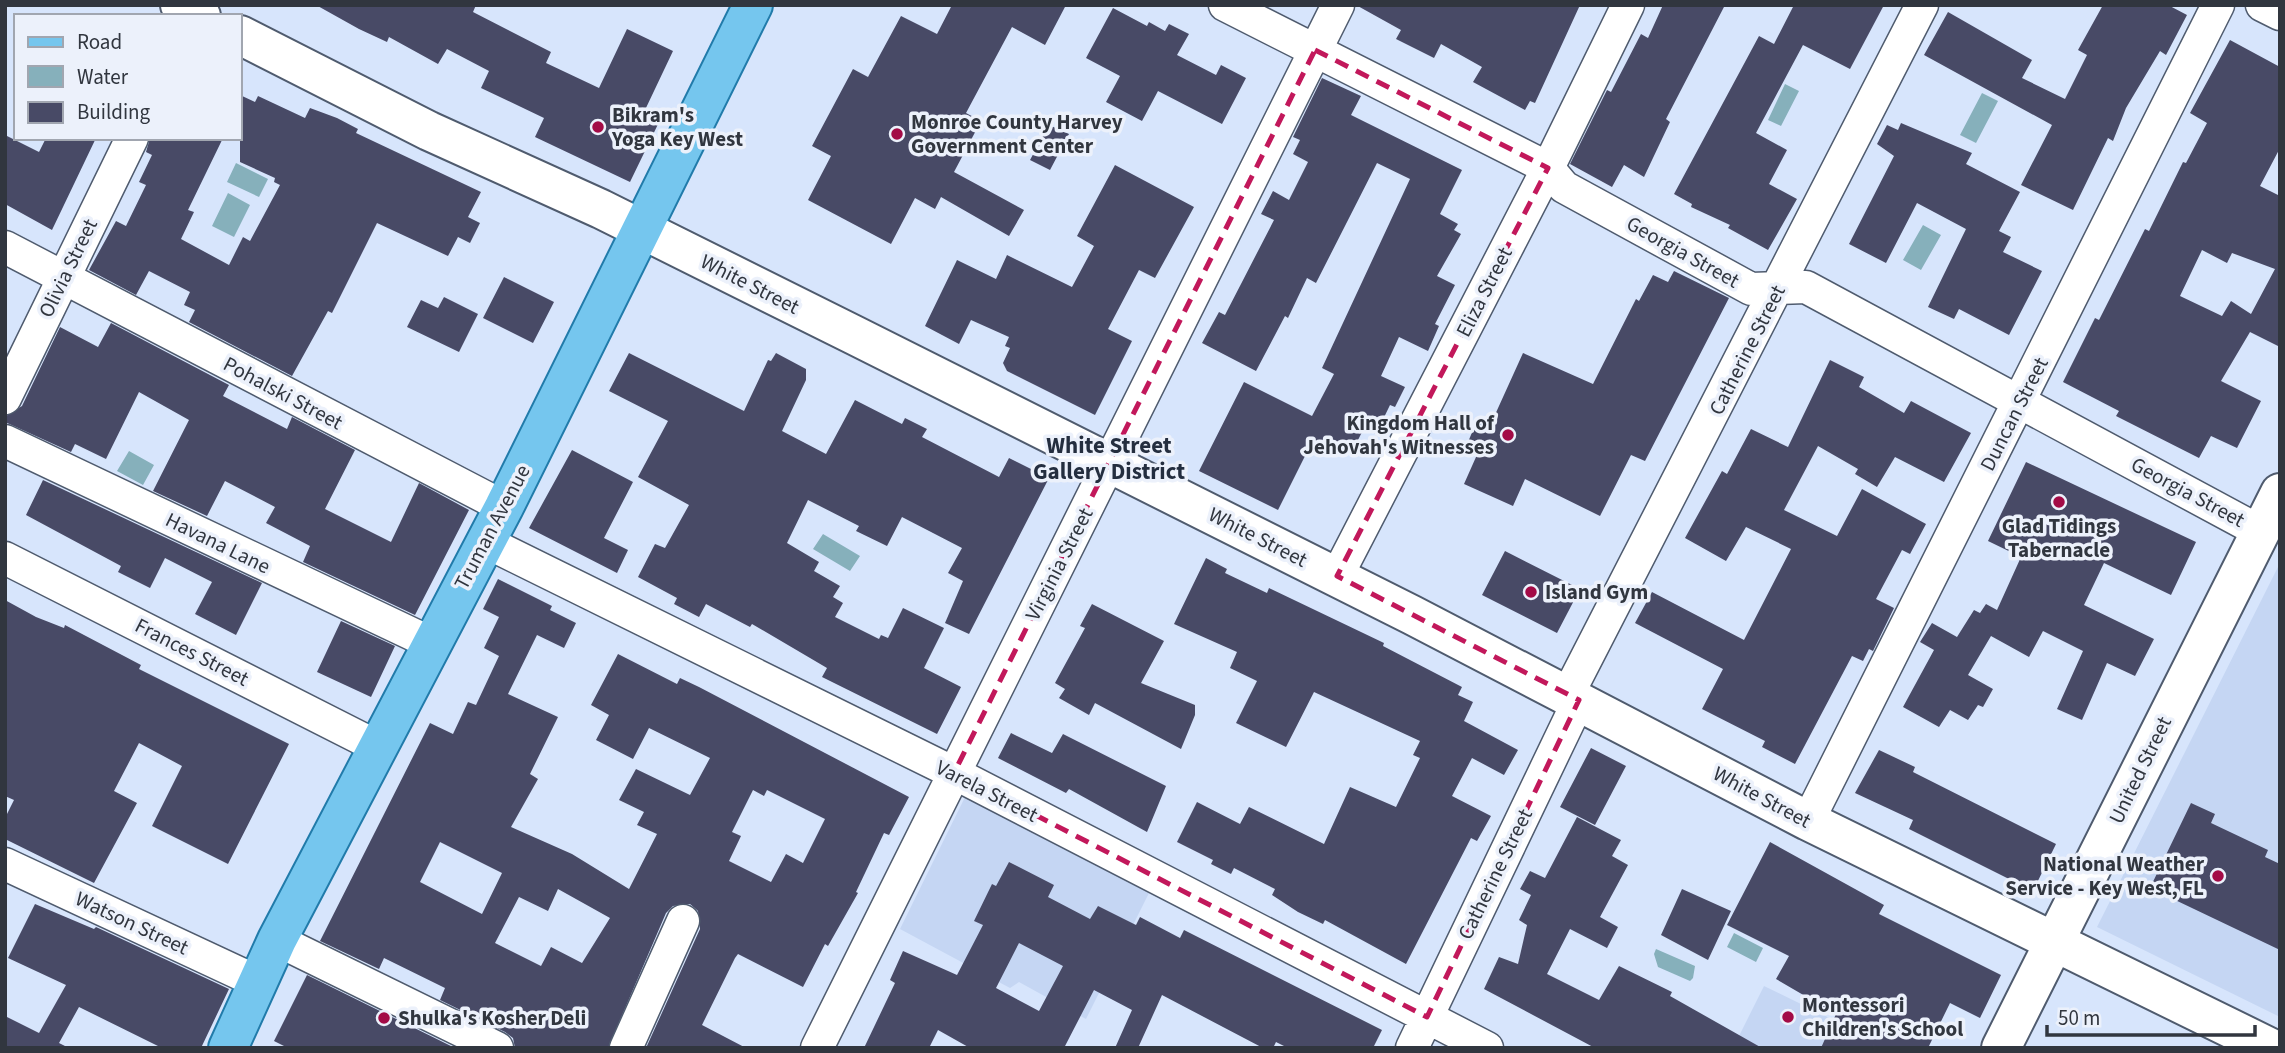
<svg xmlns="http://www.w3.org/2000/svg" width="2285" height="1053" font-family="'Source Sans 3',sans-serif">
<rect width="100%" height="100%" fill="#d7e5fc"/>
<!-- built -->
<path fill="#c5d6f3" d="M 2280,563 L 2280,1017 L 2097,927 Z
M 969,789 L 1154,883 L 1086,1019 L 1019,982 L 1010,988 L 900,929 Z
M 1764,986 L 1891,1048 L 1733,1048 Z"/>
<!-- water -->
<path fill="#86b0bb" d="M 1785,84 L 1799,91 L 1781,126 L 1768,120 Z
M 1982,93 L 1998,101 L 1976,143 L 1960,135 Z
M 236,163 L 268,179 L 259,197 L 227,182 Z
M 228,193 L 250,205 L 234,237 L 212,226 Z
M 1923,225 L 1941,235 L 1921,270 L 1903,260 Z
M 129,451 L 154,465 L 143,485 L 117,471 Z
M 823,534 L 860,556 L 850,571 L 813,549 Z
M 1734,933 L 1763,948 L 1756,962 L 1727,947 Z
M 1656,949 L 1695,966 L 1693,978 L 1690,981 L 1658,967 L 1654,954 Z"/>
<!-- building -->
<path fill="#484a66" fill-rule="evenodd" d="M 316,5 L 476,5 L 473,12 L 551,52 L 546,63 L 599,88 L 627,29 L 673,51 L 645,110 L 661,118 L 630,182 L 535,137 L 544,118 L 481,88 L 489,71 L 447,49 L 438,64 L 389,37 L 387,42 L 359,29 Z
M 952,5 L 1066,5 L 1045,45 L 1012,27 L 966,113 L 981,121 L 954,172 L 1024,210 L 1009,236 L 941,197 L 935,209 L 915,198 L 891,244 L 808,200 L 831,156 L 812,146 L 853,69 L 868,77 L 901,16 L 937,34 Z
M 1356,5 L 1580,5 L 1535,103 L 1530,101 L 1525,110 L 1473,82 L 1482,67 L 1441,44 L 1434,58 L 1396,39 L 1401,30 Z
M 1663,5 L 1725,5 L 1666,119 L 1670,122 L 1644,177 L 1624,165 L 1612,187 L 1570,164 L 1607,90 L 1611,92 L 1641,34 L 1648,38 Z
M 1794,5 L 1884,5 L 1850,69 L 1803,45 L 1756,133 L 1787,150 L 1769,184 L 1797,199 L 1768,250 L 1728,228 L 1730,225 L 1691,207 L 1692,204 L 1674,194 L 1759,36 L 1774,44 Z
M 2103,5 L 2168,5 L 2187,15 L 2166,55 L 2160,51 L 2126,108 L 2113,141 L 2108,138 L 2073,210 L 2021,185 L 2052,125 L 1924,55 L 1948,12 L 2032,60 L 2022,78 L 2065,99 L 2087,55 L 2078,50 Z
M 1113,8 L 1147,26 L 1149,22 L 1165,31 L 1169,24 L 1189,34 L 1177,55 L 1216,75 L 1221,65 L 1246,78 L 1222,124 L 1158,91 L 1142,121 L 1106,102 L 1120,76 L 1086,58 Z
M 2230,40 L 2280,67 L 2280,148 L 2260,186 L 2280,196 L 2280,347 L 2250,332 L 2221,381 L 2261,401 L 2237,448 L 2211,436 L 2199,458 L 2116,416 L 2119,411 L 2063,382 L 2095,318 L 2099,320 L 2145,229 L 2149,231 L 2183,162 L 2186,163 L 2207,123 L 2190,113 ZM 2202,250 L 2227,263 L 2232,253 L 2275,269 L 2251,314 L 2231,301 L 2222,316 L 2180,296 Z
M 1322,78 L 1361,96 L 1351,115 L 1462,170 L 1440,214 L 1458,224 L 1454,230 L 1461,234 L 1437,276 L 1455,285 L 1435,324 L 1439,326 L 1428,351 L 1399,337 L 1381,376 L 1405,387 L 1395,407 L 1390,405 L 1376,434 L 1364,428 L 1352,452 L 1339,445 L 1334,456 L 1311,444 L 1278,510 L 1199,471 L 1244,382 L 1312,416 L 1334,374 L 1322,368 L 1410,179 L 1377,163 L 1316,283 L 1307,278 L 1288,318 L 1285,316 L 1256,371 L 1202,343 L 1219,312 L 1225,315 L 1274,220 L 1261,214 L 1273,191 L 1289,200 L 1308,162 L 1293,154 L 1300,140 L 1293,137 Z
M 240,95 L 255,102 L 258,96 L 305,118 L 310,108 L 337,118 L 358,129 L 356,133 L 481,192 L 468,217 L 480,223 L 470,243 L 458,237 L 448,256 L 377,223 L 332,313 L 328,311 L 292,376 L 189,322 L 195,310 L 184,305 L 190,292 L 149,271 L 136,295 L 89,270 L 116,221 L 126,226 L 146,185 L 139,182 L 152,155 L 146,152 L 150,138 L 223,138 L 188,210 L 194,212 L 181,239 L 229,265 L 243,237 L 250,241 L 280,185 L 274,182 L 275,178 L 240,162 Z
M 1901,123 L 1972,153 L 1966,164 L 2020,192 L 1999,231 L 2011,237 L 2003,252 L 2042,271 L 2009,335 L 1959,309 L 1954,319 L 1928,307 L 1966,229 L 1917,203 L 1886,263 L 1849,244 L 1894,156 L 1877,144 L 1887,125 L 1898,130 Z
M 1049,125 L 1069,134 L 1050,170 L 1030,160 Z
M 5,135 L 39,152 L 46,138 L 96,138 L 52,230 L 5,204 Z
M 1115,165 L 1194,207 L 1155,278 L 1139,270 L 1108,329 L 1132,341 L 1095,415 L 1007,371 L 1003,363 L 1010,348 L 1005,346 L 1009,337 L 971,320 L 959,344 L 925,326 L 957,260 L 996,279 L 1007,255 L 1072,287 L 1094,246 L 1077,236 Z
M 1674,271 L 1729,298 L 1645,461 L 1631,455 L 1600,516 L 1525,479 L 1513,506 L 1464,484 L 1480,448 L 1468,442 L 1476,423 L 1489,428 L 1523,353 L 1593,384 L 1636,299 L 1639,301 L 1653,275 L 1668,282 Z
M 504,277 L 554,302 L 533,343 L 483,318 Z
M 444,297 L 478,314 L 459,352 L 407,327 L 421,300 L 438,308 Z
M 111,323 L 229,385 L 223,396 L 287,429 L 292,417 L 355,450 L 325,509 L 391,542 L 419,483 L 469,510 L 415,615 L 303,562 L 310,546 L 266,523 L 275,507 L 225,481 L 207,516 L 153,491 L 189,420 L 139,392 L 106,459 L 75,444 L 71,452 L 5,422 L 6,416 L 22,406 L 60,327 L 98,347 Z
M 629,353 L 744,411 L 768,360 L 771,361 L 776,353 L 806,369 L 806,380 L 782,431 L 826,454 L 855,400 L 902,424 L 905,418 L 927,429 L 922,437 L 999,477 L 1009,458 L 1049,478 L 969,634 L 945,623 L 963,581 L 948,573 L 962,548 L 902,517 L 887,546 L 856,531 L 859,526 L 808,500 L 787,543 L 819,562 L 814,571 L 840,586 L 833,597 L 843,603 L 835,617 L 879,639 L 881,635 L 888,638 L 903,608 L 944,628 L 924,668 L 961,687 L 937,734 L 822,677 L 827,668 L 752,624 L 750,627 L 706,604 L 699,617 L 674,604 L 677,598 L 638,577 L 655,544 L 665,548 L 689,505 L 638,477 L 668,421 L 609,391 Z
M 1830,360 L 1864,377 L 1859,387 L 1904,413 L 1911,401 L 1971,433 L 1944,482 L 1895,457 L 1877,487 L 1855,474 L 1858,469 L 1818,446 L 1784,510 L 1837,536 L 1862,489 L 1926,524 L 1910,554 L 1902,550 L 1876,599 L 1894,608 L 1873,651 L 1869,649 L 1863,661 L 1852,656 L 1795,764 L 1762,747 L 1765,741 L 1702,709 L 1723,669 L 1635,623 L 1652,592 L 1744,640 L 1791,549 L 1746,527 L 1726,561 L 1685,538 L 1722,471 L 1727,474 L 1751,429 L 1788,447 Z
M 572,450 L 633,482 L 604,538 L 628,550 L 617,573 L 529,528 Z
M 2026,462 L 2196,542 L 2171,595 L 2104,563 L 2084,605 L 2154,639 L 2135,676 L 2107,663 L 2082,720 L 2057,709 L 2083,651 L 2043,631 L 2029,657 L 1991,636 L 1968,675 L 1993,689 L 1983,707 L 1978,705 L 1968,720 L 1950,710 L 1939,727 L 1903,707 L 1934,650 L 1920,642 L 1932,623 L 1957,637 L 1974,610 L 1980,613 L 1986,604 L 1997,610 L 2021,557 L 1988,541 Z
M 43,480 L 262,583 L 236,635 L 195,614 L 212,582 L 165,558 L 150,588 L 118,572 L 121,566 L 26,515 Z
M 1505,551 L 1580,589 L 1557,633 L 1482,595 Z
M 1206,558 L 1227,569 L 1225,573 L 1267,593 L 1269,588 L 1384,643 L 1383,646 L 1462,687 L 1458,695 L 1473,702 L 1464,721 L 1518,750 L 1504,775 L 1472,758 L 1452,796 L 1491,816 L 1477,841 L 1471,838 L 1406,964 L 1325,920 L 1323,924 L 1298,912 L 1272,895 L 1275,889 L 1234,868 L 1231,874 L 1211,864 L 1213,860 L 1177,842 L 1197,802 L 1240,824 L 1249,807 L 1324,844 L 1350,787 L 1396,807 L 1420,758 L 1413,755 L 1420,741 L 1314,692 L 1286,747 L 1236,723 L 1257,681 L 1230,668 L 1237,652 L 1174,624 Z
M 498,579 L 552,606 L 550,610 L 576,623 L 564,648 L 537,635 L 508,694 L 558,717 L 530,774 L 538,779 L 511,827 L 572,854 L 629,889 L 657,834 L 637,825 L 644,812 L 619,800 L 636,769 L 690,795 L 710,758 L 649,728 L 633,759 L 596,740 L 609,715 L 591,705 L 618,654 L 677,684 L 680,678 L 699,687 L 909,797 L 889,835 L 884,833 L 856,892 L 858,893 L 828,946 L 825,944 L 803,987 L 738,954 L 735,958 L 702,1025 L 746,1048 L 646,1048 L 700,929 L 698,911 L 690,904 L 673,906 L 666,913 L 608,1048 L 515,1048 L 513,1038 L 505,1032 L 440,1000 L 445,988 L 384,958 L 379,969 L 320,941 L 430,723 L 453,734 L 468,702 L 476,705 L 499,656 L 484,648 L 499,617 L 483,609 ZM 753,790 L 764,796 L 767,790 L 825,819 L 803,863 L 786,854 L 771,882 L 729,861 L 741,836 L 732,832 ZM 440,842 L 502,873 L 482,914 L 420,882 ZM 558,889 L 610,918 L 582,963 L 551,947 L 541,966 L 495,943 L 519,897 L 548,911 Z
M 5,600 L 36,617 L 64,628 L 65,625 L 141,665 L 139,669 L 289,744 L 228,864 L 152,826 L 182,766 L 139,743 L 114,791 L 137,803 L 94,883 L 5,839 L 5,818 L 14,800 L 5,796 Z
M 1092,604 L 1164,641 L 1141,683 L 1195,705 L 1195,715 L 1181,749 L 1095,703 L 1089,715 L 1059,698 L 1065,689 L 1055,683 L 1085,628 L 1080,626 Z
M 341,621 L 395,646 L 371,697 L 317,672 Z
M 1011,733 L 1052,753 L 1063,734 L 1166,786 L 1147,832 L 1069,789 L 1066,793 L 998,758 Z
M 1591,748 L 1626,766 L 1595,825 L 1560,807 Z
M 1879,750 L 1915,767 L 1913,772 L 2056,844 L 2033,891 L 1909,829 L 1913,820 L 1855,793 Z
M 2191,803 L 2215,814 L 2211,823 L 2268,850 L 2265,857 L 2280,864 L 2280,950 L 2150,888 Z
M 1577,817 L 1621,840 L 1612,856 L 1628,865 L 1600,917 L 1618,927 L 1607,948 L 1570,929 L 1547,974 L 1599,1000 L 1619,966 L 1672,992 L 1670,996 L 1762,1048 L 1595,1048 L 1484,989 L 1499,957 L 1518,964 L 1527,925 L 1519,920 L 1531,895 L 1520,889 L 1530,871 L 1545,878 Z
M 1770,842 L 1884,905 L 1879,914 L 2001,975 L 1980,1018 L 1950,1003 L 1928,1048 L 1821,1048 L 1836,1014 L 1776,979 L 1789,956 L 1727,925 Z
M 1009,862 L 1054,885 L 1048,897 L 1090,919 L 1098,906 L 1136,925 L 1140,917 L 1180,938 L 1184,930 L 1382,1030 L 1373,1048 L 1288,1048 L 1276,1042 L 1273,1048 L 1263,1048 L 1162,995 L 1138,1048 L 1115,1048 L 1132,1010 L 1094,990 L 1064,1048 L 970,1048 L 938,1030 L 929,1048 L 864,1048 L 895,983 L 890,980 L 903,951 L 957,975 L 983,925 L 974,921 L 992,884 L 996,886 ZM 1019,943 L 1063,966 L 1039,1011 L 996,988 Z
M 1682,889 L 1731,911 L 1708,960 L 1661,935 Z
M 35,904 L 94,929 L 96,927 L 229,989 L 201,1048 L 162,1048 L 79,1007 L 59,1043 L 69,1048 L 5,1048 L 5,1016 L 39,1033 L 66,985 L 8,958 Z
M 307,975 L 455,1048 L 288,1048 L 274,1041 Z"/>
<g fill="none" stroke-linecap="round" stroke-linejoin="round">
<!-- street casing -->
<g stroke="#4f5b6e" stroke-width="35">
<path id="street" d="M 1225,5 L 1548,168 L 1564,187 L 1751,289 L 1806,287 L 2259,531
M 2262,5 L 2280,14
M 5,247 L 504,507
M 5,398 L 132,138
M 5,441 L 431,643
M 484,541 L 954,773 L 1487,1048
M 5,558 L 378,747
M 1337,576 L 1548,168 L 1628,5
M 1568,694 L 1922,5
M 1808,821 L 2218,5
M 5,864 L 258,982
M 277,940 L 497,1048
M 626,1048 L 683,921
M 817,1048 L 1338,5
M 1412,1048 L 1579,700"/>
</g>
<!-- secondary casing -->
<g stroke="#4f5b6e" stroke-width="42">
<path id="secondary" d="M 180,5 L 201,16
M 240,35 L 429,131 L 601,209 L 854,335 L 1412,615 L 1808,821 L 2271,1048
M 2001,1048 L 2280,493"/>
</g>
<!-- primary casing -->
<g stroke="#217baa" stroke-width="42">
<path id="primary" d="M 228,1048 L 277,940 L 504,507 L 753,5"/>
</g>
<!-- street -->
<use href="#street" stroke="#fff" stroke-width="32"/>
<!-- secondary -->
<use href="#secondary" stroke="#fff" stroke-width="38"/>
<!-- primary -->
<use href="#primary" stroke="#75c6ee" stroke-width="38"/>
</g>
<!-- marked area -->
<path fill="none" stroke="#c2185b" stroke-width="5" stroke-dasharray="14 9" stroke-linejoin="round" d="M 1315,50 L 1548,168 L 1337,576 L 1579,700 L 1427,1017 L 954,773 Z"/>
<!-- markers -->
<g fill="#a30b46" stroke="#ecf1fb" stroke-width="2.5">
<circle cx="598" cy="127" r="7"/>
<circle cx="897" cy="134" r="7"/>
<circle cx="1508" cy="435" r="7"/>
<circle cx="2059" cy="502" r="7"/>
<circle cx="1531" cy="592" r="7"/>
<circle cx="2218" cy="876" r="7"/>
<circle cx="1788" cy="1017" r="7"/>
<circle cx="384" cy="1018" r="7"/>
</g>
<g text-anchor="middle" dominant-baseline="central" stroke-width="7" stroke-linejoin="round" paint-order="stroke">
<!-- poi labels -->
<g font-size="21" font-weight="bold" fill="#31363f" stroke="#ecf1fb" text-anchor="start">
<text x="612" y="115">Bikram's<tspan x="612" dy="24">Yoga Key West</tspan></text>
<text x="911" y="122">Monroe County Harvey<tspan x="911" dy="24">Government Center</tspan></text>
<text x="1494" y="423" text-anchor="end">Kingdom Hall of<tspan x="1494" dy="24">Jehovah's Witnesses</tspan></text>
<text x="2059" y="526" text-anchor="middle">Glad Tidings<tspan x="2059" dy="24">Tabernacle</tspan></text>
<text x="1545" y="592">Island Gym</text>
<text x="2204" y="864" text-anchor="end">National Weather<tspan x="2204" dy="24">Service - Key West, FL</tspan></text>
<text x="1802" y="1005">Montessori<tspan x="1802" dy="24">Children's School</tspan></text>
<text x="398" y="1018">Shulka's Kosher Deli</text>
</g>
<!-- street labels -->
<g font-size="21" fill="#31363f" stroke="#ecf1fb">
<text transform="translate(1683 252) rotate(29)">Georgia Street</text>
<text transform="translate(68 268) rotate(-64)">Olivia Street</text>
<text transform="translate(750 284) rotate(27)">White Street</text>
<text transform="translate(1484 292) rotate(-63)">Eliza Street</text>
<text transform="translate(1747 350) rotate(-63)">Catherine Street</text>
<text transform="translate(283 393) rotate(28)">Pohalski Street</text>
<text transform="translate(2014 414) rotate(-63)">Duncan Street</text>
<text transform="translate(2188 492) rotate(28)">Georgia Street</text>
<text transform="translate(492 527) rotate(-62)">Truman Avenue</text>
<text transform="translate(1258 537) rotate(27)">White Street</text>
<text transform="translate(218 543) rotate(26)">Havana Lane</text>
<text transform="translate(1059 564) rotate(-63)">Virginia Street</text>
<text transform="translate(192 652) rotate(27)">Frances Street</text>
<text transform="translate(2140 770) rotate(-64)">United Street</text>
<text transform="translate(987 791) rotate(27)">Varela Street</text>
<text transform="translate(1762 797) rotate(28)">White Street</text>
<text transform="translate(1495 874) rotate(-64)">Catherine Street</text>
<text transform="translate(132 923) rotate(25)">Watson Street</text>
</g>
<!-- neighbourhood labels -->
<g font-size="23" font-weight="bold" fill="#242e3f" stroke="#ecf1fb">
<text x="1109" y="445">White Street<tspan x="1109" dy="26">Gallery District</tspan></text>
</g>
</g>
<!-- border -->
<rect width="2285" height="1053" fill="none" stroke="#31363f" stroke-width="14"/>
<!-- legend -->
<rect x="14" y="14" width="228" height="126" fill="#ecf1fb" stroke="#a1a6b0" stroke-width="2"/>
<rect x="28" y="37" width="35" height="10" fill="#75c6ee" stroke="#a1a6b0" stroke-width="2"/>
<text x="77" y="49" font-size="21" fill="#31363f">Road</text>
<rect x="28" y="66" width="35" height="21" fill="#86b0bb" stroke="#a1a6b0" stroke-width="2"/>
<text x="77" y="84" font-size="21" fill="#31363f">Water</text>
<rect x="28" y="102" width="35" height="21" fill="#484a66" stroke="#a1a6b0" stroke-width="2"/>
<text x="77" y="119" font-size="21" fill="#31363f">Building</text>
<!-- scale -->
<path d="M2047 1025v10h208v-10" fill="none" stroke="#31363f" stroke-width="3.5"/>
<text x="2058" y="1025" font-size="21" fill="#31363f" stroke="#ecf1fb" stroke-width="5" paint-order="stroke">50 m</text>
</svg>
